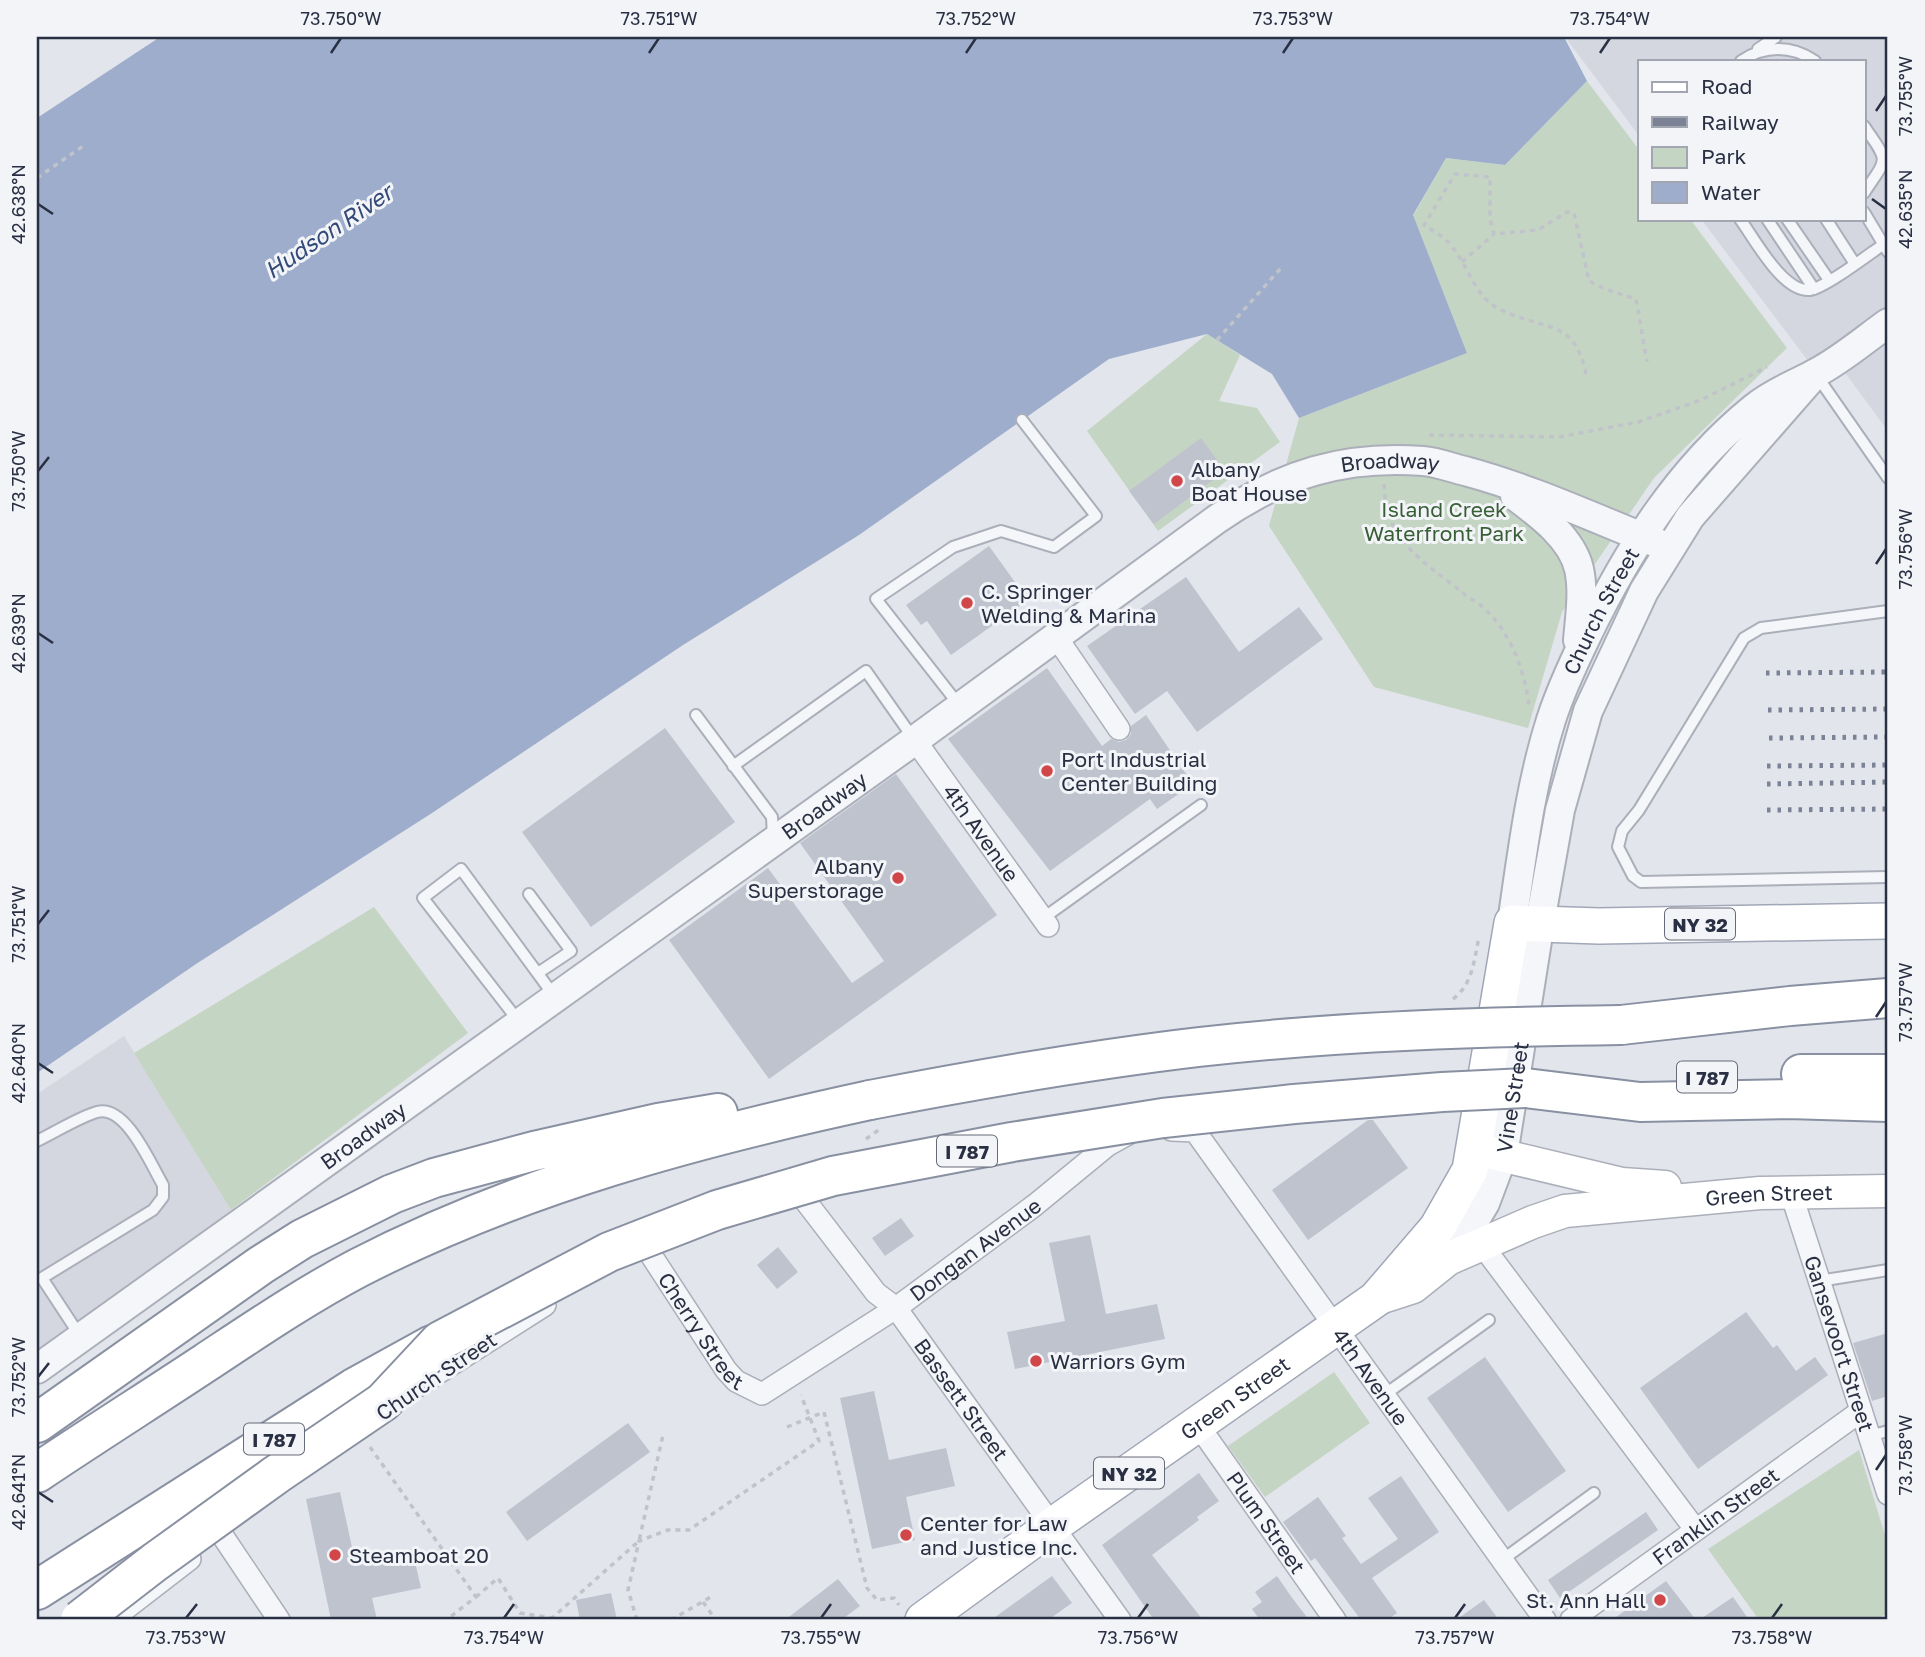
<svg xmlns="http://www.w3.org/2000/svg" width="1925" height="1657" font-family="'Golos Text',sans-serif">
<rect width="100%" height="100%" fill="#e2e5eb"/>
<!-- built -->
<path fill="#d4d7e0" d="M 1565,37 L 1888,37 L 1888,431 L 1843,370 L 1824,382 L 1701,219 L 1864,219 L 1864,61 L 1640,61 L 1640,137 Z
M 124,1036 L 231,1210 L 37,1352 L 37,1094 Z"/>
<!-- green -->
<path fill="#c5d5c3" d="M 1587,81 L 1640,151 L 1640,219 L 1690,219 L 1787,348 L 1654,478 L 1562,612 L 1528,728 L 1374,687 L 1269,526 L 1299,418 L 1467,353 L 1413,216 L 1446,158 L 1505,165 Z
M 1207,334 L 1240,355 L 1219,401 L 1257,408 L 1280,442 L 1158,531 L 1087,431 Z
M 374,907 L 468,1033 L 231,1210 L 134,1053 Z
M 1334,1372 L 1370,1423 L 1265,1497 L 1228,1446 Z
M 1859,1450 L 1888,1545 L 1888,1613 L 1875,1620 L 1759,1620 L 1708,1549 Z"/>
<!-- water -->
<path fill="#9dadcb" d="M 160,37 L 1564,37 L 1587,81 L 1505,165 L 1446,158 L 1413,215 L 1467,353 L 1299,418 L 1272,374 L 1207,334 L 1109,359 L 859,535 L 683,645 L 432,813 L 196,964 L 37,1073 L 37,118 Z"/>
<!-- building -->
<path fill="#bfc3ce" d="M 1201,438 L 1225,471 L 1154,524 L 1129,491 Z
M 989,546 L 1028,600 L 951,655 L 927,621 L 921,625 L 906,605 Z
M 1186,577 L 1239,652 L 1299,607 L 1323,639 L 1197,732 L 1167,691 L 1135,714 L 1087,646 Z
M 1047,668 L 1102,746 L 1111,739 L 1119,742 L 1126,740 L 1131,734 L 1131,726 L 1146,715 L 1193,784 L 1157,809 L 1150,799 L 1050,871 L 948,739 Z
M 665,728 L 735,822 L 591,927 L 522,832 Z
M 896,774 L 997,915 L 769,1079 L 669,940 L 768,868 L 852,983 L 884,961 L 800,843 Z
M 1368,1120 L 1373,1120 L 1408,1168 L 1308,1240 L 1272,1190 Z
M 901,1218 L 914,1236 L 885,1256 L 872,1238 Z
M 1090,1235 L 1106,1314 L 1157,1304 L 1165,1339 L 1015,1369 L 1007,1332 L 1065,1321 L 1049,1243 Z
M 778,1247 L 798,1272 L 777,1289 L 757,1265 Z
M 1746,1312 L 1773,1348 L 1777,1345 L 1796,1371 L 1815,1357 L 1828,1375 L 1698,1469 L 1640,1388 Z
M 1888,1333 L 1888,1396 L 1872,1401 L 1853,1343 Z
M 1485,1357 L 1566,1471 L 1508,1512 L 1427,1398 Z
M 874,1391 L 889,1460 L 946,1448 L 955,1486 L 906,1497 L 915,1540 L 872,1549 L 840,1398 Z
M 628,1423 L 650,1452 L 527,1541 L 506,1512 Z
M 1199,1473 L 1219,1501 L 1197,1517 L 1199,1520 L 1152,1555 L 1203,1620 L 1154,1620 L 1102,1545 Z
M 1401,1476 L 1439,1532 L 1372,1578 L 1397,1613 L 1387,1620 L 1361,1620 L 1315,1558 L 1311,1561 L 1283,1522 L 1318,1497 L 1346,1536 L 1342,1538 L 1361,1564 L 1398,1539 L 1368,1498 Z
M 340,1492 L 355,1561 L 412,1549 L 421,1588 L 372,1598 L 377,1620 L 331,1620 L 306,1499 Z
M 1646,1512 L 1658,1530 L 1560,1598 L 1548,1580 Z
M 1052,1576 L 1072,1603 L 1048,1620 L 991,1620 Z
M 1277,1576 L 1290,1595 L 1309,1620 L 1260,1620 L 1252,1609 L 1262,1602 L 1255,1592 Z
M 838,1579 L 860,1606 L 841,1620 L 785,1620 Z
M 1666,1581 L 1696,1620 L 1612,1620 Z
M 611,1593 L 617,1620 L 580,1620 L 576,1600 Z
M 1733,1597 L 1749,1620 L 1699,1620 Z
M 1484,1600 L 1499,1620 L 1456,1620 Z"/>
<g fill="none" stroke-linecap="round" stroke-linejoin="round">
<!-- service casing -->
<g stroke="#abafb9" stroke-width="14">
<path id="service" d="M 1758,49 L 1776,37
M 1741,61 C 1764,45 1792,45 1815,61
M 1864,126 C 1890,164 1888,156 1864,193
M 1864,212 L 1888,252
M 1740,219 C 1754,238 1783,293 1810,290 C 1825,288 1868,255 1884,244
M 1767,219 L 1814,289
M 1787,219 L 1829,280
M 1826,219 L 1855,264
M 1817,376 L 1888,478
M 1888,611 L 1761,628 L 1744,638 L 1639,810 L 1622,831 L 1618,847 L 1633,876 L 1641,882 L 1888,877
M 959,705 L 876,599 L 953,547 L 1001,531 L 1054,547 L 1096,516 L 1022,420
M 696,715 L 772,817 L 773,838
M 733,766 L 866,671 L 913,738
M 529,894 L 571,951 L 538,973
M 1042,919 L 1201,805
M 520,1023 L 423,898 L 461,869 L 555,997
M 37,1141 C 56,1132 77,1118 97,1112 C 126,1104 151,1165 163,1185 L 163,1197 L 153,1210 L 42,1278 L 80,1336
M 1819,1281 L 1888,1270
M 1384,1395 L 1489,1320
M 1869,1436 L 1888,1431
M 1502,1560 L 1594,1493"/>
</g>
<!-- minor casing -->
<g stroke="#abafb9" stroke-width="24">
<g id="minor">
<path d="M 1057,638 L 1119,729"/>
<path id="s1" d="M 915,740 L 1048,926"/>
<path id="s2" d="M 1171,1130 L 1195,1131 L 1545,1620"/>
<path id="s3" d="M 789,1189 L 794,1186 L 876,1293 L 896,1308 L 1120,1620"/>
<path id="s4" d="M 1791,1193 L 1888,1494"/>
<path d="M 1482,1245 L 1695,1529"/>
<path id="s5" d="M 651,1255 L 726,1370 L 736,1381 L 762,1394 L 896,1308 L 1035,1205 L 1108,1145 L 1128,1134"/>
<path d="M 416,1387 L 545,1305"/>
<path id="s6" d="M 1198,1425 L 1335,1620"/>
<path d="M 222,1535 L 279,1620"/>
<path d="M 111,1620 L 190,1559"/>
<path id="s7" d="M 1571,1620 L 1861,1411"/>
</g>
</g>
<!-- tertiary casing -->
<g stroke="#abafb9" stroke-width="32">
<g id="tertiary">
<path d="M 1515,496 C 1539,514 1572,538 1579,569 C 1584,591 1580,617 1578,640"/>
<path id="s8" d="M 1512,923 C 1522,855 1530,786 1551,720 C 1560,692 1573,664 1586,637 C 1627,551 1679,469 1754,408 C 1774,392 1792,386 1814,374 C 1840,361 1864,340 1888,323"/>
<path id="s9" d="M 1448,1259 L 1467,1233 L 1485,1203 L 1503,1155 L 1540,922 L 1560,810 L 1588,711 L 1644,591 L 1690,517 L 1815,374"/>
<path id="s10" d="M 37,1369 L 915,740 L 1217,519 C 1282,474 1344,455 1423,461 C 1437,462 1452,468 1465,471 C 1536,490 1602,522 1670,548"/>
</g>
</g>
<!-- secondary casing -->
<g stroke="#abafb9" stroke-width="35">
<g id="secondary">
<path d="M 1475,1149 L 1622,1184 L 1665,1187"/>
<path id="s11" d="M 1376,1299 L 1413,1287 L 1448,1259 L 1533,1222 L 1565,1211 L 1760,1193 L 1888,1191"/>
</g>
</g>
<!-- primary casing -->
<g stroke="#a1a7b7" stroke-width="38">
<g id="primary">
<path id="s12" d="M 923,1620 L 1052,1526 L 1376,1299 L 1437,1228 L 1470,1170 L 1512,923 L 1599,926 L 1888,921"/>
</g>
</g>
<!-- motorway casing -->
<g stroke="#8990a2" stroke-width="42">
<path id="motorway" d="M 1621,1025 L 1790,1006 L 1888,998
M 1801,1074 L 1888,1074
M 1526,1088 L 1640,1102 L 1788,1099 L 1888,1102
M 37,1423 L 261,1265 L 302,1239 L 392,1194 L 434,1178 L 534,1151 L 658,1123 L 718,1113
M 37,1473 C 92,1436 149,1400 205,1363 C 255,1330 305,1296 358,1268 C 519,1185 694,1138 870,1100
M 37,1590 L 354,1388 L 432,1345"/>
</g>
<!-- path -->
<path stroke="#c0c3ca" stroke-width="3.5" stroke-dasharray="5 5" stroke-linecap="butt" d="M 37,178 L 86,144
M 1462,262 L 1494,234
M 1217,340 L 1281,268
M 1586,374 C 1574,320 1550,331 1508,313 C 1501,310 1494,307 1489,302 C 1470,285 1465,258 1446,240 C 1440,234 1431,230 1424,225 L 1455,174 L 1490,177 L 1490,219 L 1494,234 L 1538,230 L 1567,212 L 1574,213 L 1589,281 L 1605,289 L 1636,299 L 1647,362
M 1429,435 L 1559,437 L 1638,422 L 1701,400 L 1767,367
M 1384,484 C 1385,495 1385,507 1389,516 C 1401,550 1437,572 1463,593 C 1470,599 1479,603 1485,609 C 1511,634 1525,671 1529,706
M 1453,999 C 1473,984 1474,960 1479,937
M 866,1139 L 880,1129
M 787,1427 L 824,1412 L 867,1588 L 877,1600 L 894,1598 L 899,1605
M 370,1447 L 476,1597 L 446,1620
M 476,1597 L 498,1578 L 520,1613 L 552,1618
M 703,1602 L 716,1620
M 552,1620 L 552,1618 L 639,1541 L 663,1435
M 637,1620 L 628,1590 L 639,1541 L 668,1530 L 689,1530 L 819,1441 L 801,1395
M 671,1620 L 714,1595"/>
<!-- service -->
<use href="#service" stroke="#f5f6f9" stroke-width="10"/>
<!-- minor -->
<use href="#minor" stroke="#f5f6f9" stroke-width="21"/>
<!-- tertiary -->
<use href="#tertiary" stroke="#f5f6f9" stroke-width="28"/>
<!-- secondary -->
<use href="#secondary" stroke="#fff" stroke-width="32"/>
<!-- primary -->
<use href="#primary" stroke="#fff" stroke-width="35"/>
<!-- motorway -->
<use href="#motorway" stroke="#fff" stroke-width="38"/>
<!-- rail -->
<path stroke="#7b8295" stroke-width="5" stroke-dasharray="3.5 7" stroke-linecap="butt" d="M 1766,673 L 1888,672
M 1768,710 L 1888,709
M 1769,738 L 1888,737
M 1767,766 L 1888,765
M 1767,784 L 1888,782
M 1767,810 L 1888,809"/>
<!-- motorway-bridge casing -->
<g stroke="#8990a2" stroke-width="42" stroke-linecap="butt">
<path id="motorway-bridge" d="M 870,1100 C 979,1079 1088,1060 1199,1047 C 1339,1031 1480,1027 1621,1025
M 80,1620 L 155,1562 L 277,1474 L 383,1402 L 440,1341 L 609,1252 L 717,1210 L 833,1176 L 1012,1142 L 1163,1118 L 1294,1104 L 1442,1092 L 1526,1088"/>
</g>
<!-- motorway-bridge -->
<use href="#motorway-bridge" stroke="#fff" stroke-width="38"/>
</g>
<!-- ticks -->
<path fill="none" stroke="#2a3043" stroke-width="2.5" d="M 331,53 L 341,38M 649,53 L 659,38M 966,53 L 976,38M 1283,53 L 1293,38M 1600,53 L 1610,38M 1876,111 L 1886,96M 1872,199 L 1886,209M 38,204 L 53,214M 38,471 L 49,457M 1876,564 L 1886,549M 38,633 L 53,643M 38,924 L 49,910M 1876,1017 L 1886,1002M 38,1063 L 53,1073M 38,1377 L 49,1363M 1876,1470 L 1886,1455M 38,1492 L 53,1502M 186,1618 L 197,1604M 504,1618 L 514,1604M 821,1618 L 831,1604M 1138,1618 L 1148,1604M 1455,1618 L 1465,1604M 1772,1618 L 1782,1604"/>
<!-- markers -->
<g fill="#d14649" stroke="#f2f4f8" stroke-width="2.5">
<circle cx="1177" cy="481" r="7"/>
<circle cx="967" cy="603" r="7"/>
<circle cx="1047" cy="771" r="7"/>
<circle cx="898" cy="878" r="7"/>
<circle cx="1036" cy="1361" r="7"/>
<circle cx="906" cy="1535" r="7"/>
<circle cx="335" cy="1555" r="7"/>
<circle cx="1660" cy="1600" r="7"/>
</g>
<g text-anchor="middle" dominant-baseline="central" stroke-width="6" stroke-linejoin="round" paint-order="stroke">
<!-- shield labels -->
<g fill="#f2f4f8" stroke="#666b79" stroke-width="2">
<rect x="1665" y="908.5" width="70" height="31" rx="5"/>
<rect x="1677" y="1061.5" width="60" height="31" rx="5"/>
<rect x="937" y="1135.5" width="60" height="31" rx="5"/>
<rect x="244" y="1423.5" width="60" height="31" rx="5"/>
<rect x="1094" y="1457.5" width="70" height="31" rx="5"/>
</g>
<g font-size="19" font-weight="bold" fill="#2a3043">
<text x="1700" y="924">NY 32</text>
<text x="1707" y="1077">I 787</text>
<text x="967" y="1151">I 787</text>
<text x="274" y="1439">I 787</text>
<text x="1129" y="1473">NY 32</text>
</g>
<!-- street labels -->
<g font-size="21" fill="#2a3043" stroke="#f2f4f8">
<text stroke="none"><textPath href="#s10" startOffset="1640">Broadway</textPath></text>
<text stroke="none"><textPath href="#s8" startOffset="327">Church Street</textPath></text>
<text stroke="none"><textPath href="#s10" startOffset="968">Broadway</textPath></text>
<text stroke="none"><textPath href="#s1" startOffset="114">4th Avenue</textPath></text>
<text stroke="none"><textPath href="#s9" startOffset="177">Vine Street</textPath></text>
<text stroke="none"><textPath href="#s10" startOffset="401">Broadway</textPath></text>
<text stroke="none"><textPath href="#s11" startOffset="415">Green Street</textPath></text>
<text stroke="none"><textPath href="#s5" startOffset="439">Dongan Avenue</textPath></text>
<text stroke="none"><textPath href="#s5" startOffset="91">Cherry Street</textPath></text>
<text stroke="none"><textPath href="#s4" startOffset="158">Gansevoort Street</textPath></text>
<text transform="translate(436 1376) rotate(-34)">Church Street</text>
<text stroke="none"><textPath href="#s2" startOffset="326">4th Avenue</textPath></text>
<text stroke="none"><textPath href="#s3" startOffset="278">Bassett Street</textPath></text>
<text stroke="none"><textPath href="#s12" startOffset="383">Green Street</textPath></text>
<text stroke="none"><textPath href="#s7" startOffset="178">Franklin Street</textPath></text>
<text stroke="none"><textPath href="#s6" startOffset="119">Plum Street</textPath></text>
</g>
<!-- poi labels -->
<g font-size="21" fill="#2a3043" stroke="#f2f4f8" text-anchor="start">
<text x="1191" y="469">Albany<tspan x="1191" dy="24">Boat House</tspan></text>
<text x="981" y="591">C. Springer<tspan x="981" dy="24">Welding &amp; Marina</tspan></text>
<text x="1061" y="759">Port Industrial<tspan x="1061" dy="24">Center Building</tspan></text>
<text x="884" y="866" text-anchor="end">Albany<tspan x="884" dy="24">Superstorage</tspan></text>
<text x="1050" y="1361">Warriors Gym</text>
<text x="920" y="1523">Center for Law<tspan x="920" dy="24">and Justice Inc.</tspan></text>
<text x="349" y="1555">Steamboat 20</text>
<text x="1646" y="1600" text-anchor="end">St. Ann Hall</text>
</g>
<!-- park labels -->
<g font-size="21" fill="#395f37" stroke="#f2f4f8">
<text x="1444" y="509">Island Creek<tspan x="1444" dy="24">Waterfront Park</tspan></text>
</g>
<!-- water labels -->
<g font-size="23" font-style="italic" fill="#334978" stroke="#f2f4f8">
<text transform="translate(328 231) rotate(-34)">Hudson River</text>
</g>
</g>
<!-- border -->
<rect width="1925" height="1657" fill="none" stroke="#f2f4f8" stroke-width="77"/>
<!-- legend -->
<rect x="1638" y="60" width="228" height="161" fill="#f2f4f8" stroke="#a2a6b0" stroke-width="2"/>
<rect x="1652" y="82" width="35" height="10" fill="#ffffff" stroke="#a2a6b0" stroke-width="2"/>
<text x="1701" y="94" font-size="21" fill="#2a3043">Road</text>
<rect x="1652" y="117" width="35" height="10" fill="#7b8295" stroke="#a2a6b0" stroke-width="2"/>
<text x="1701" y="130" font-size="21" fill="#2a3043">Railway</text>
<rect x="1652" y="147" width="35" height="21" fill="#c5d5c3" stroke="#a2a6b0" stroke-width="2"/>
<text x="1701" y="164" font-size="21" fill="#2a3043">Park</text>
<rect x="1652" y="182" width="35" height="21" fill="#9dadcb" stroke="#a2a6b0" stroke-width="2"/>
<text x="1701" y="200" font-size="21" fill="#2a3043">Water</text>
<rect x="38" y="38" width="1848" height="1580" fill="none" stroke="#2a3043" stroke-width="2.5"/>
<g font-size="18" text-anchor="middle" fill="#2a3043">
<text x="341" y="25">73.750°W</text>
<text x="659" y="25">73.751°W</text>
<text x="976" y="25">73.752°W</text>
<text x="1293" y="25">73.753°W</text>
<text x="1610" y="25">73.754°W</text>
<text transform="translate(1906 96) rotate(-90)" y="6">73.755°W</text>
<text transform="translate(19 204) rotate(-90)" y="6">42.638°N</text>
<text transform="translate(1906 209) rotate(-90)" y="6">42.635°N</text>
<text transform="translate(19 471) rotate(-90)" y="6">73.750°W</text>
<text transform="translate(1906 549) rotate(-90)" y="6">73.756°W</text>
<text transform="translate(19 633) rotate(-90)" y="6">42.639°N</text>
<text transform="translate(19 924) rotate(-90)" y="6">73.751°W</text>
<text transform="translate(1906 1002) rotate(-90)" y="6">73.757°W</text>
<text transform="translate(19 1063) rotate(-90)" y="6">42.640°N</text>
<text transform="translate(19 1377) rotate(-90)" y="6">73.752°W</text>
<text transform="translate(1906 1455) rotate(-90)" y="6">73.758°W</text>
<text transform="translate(19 1492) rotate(-90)" y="6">42.641°N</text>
<text x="186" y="1644">73.753°W</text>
<text x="504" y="1644">73.754°W</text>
<text x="821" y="1644">73.755°W</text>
<text x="1138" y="1644">73.756°W</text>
<text x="1455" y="1644">73.757°W</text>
<text x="1772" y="1644">73.758°W</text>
</g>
</svg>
